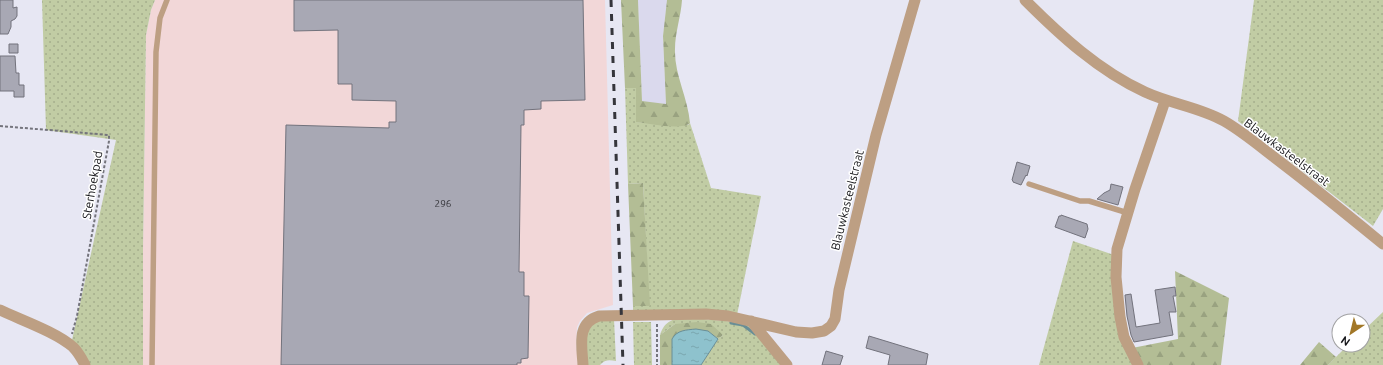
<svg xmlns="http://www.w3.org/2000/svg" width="1383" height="365" font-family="Ubuntu,sans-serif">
<defs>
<pattern id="grass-dots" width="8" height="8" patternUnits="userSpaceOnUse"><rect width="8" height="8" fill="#c1cca4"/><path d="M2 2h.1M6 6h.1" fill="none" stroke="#a5ae8c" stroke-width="1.8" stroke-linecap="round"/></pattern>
<pattern id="forest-firs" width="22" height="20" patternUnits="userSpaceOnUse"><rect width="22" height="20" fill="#b3bd95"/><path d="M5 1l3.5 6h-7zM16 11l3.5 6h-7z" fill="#99a280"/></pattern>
<pattern id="water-ripples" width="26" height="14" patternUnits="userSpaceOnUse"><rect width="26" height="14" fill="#8ec2cd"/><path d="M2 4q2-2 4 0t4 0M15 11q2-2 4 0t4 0" fill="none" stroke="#7aa6af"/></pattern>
</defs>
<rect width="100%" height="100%" fill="#e7e7f3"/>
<!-- built -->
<path fill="#dad9ed" d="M 638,0 L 667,0 L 663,36 L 666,104 L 642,102 Z"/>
<!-- industrial -->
<path fill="#f2d7d8" d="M 155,0 L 605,0 L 613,305 L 587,313 L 580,321 L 577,327 L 576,343 L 578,365 L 143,365 L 143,250 L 146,35 L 151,10 Z"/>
<!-- grass -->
<path fill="url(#grass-dots)" d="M 42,0 L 155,0 L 151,10 L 146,35 L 143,250 L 143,365 L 88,365 L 72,340 L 116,140 L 46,130 Z
M 1254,0 L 1383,0 L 1383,209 L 1373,226 L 1238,121 Z
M 636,87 L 636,122 L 688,125 L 690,123 L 711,188 L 761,196 L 737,315 L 633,312 L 633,306 L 649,306 L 643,183 L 628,184 L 625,88 Z
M 1073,241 L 1114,255 L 1134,365 L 1039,365 Z
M 1383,312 L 1383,365 L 1328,365 L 1348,345 L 1363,345 L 1363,331 Z
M 681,317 L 747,323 L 784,365 L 701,365 L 718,339 L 723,335 L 675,324 L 660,335 C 664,323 669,321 681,317 Z
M 614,319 L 616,361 C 610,360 605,359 600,365 L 585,365 L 585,331 L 595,321 Z
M 633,322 L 651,322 L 652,365 L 634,365 Z"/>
<!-- forest -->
<path fill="url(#forest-firs)" d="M 621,0 L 638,0 L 642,101 L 666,104 L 663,36 L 667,0 L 682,0 C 681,16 675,33 675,49 C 674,74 688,98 690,123 C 681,131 648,123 636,122 L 636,88 L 625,88 Z
M 643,183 L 650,306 L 633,306 L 628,184 Z
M 1175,271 L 1229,298 L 1221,365 L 1142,365 L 1132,348 L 1178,339 Z
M 697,322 L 711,324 L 723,335 L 718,339 L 708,331 L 672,339 L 672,365 L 660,365 L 660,335 L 675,324 Z
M 1319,342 L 1336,357 L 1328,365 L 1300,365 Z"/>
<!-- water -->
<path fill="url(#water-ripples)" stroke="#698e96" d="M 696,329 L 708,331 L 718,339 L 701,365 L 672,365 L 672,339 C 677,330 686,330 696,329 Z"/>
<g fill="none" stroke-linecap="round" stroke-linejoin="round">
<!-- stream -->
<path stroke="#698e96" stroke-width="3" d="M 731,323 L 743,325 L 755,334"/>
</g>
<!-- building -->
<path fill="#a8a8b4" stroke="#72727c" d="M 0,0 L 13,0 L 13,8 L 17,7 L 17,16 L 15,19 L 11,21 L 11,27 L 8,34 L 0,34 Z
M 294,0 L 583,0 L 585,100 L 541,101 L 541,109 L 524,110 L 524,125 L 521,125 L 519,272 L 524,272 L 524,296 L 529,296 L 528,358 L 521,359 L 521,363 L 517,363 L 517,365 L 281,365 L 286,125 L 389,128 L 389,122 L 396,122 L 396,101 L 352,100 L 352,84 L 338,84 L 338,30 L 294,31 Z
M 9,44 L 18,44 L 18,53 L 9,53 Z
M 0,56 L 15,56 L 16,73 L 19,73 L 19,85 L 24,85 L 24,97 L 14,97 L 14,91 L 0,91 Z
M 1017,162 L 1030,166 L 1027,176 L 1026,175 L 1021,185 L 1013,182 L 1013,181 L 1012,180 Z
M 1111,184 L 1123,187 L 1118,205 L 1097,199 L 1104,193 L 1110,190 Z
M 1061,215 L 1087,224 L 1088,229 L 1085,238 L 1055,227 L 1059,216 L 1061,216 Z
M 1175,287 L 1176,296 L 1173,296 L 1176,312 L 1169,312 L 1173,335 L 1134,342 L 1131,335 L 1127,316 L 1125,295 L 1131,294 L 1136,327 L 1160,323 L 1155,290 Z
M 869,336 L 928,354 L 926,365 L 888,365 L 890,355 L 866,348 Z
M 826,351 L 843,356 L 840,365 L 822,365 Z"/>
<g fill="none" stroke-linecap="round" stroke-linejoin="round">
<!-- path -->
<path stroke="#74747c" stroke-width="2" stroke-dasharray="3 2" stroke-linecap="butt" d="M 0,126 L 109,135 L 109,141 L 77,316 L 72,334
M 657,324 L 657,365"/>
<!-- lane -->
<path stroke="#bd9f83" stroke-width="5.5" d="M 1029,184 L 1080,201 L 1089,201 L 1128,213
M 152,365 L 156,52 L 160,18 L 167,0"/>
<!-- street -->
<path stroke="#bd9f83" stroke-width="11" d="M 1025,0 C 1060,35 1099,71 1145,92 C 1171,104 1199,107 1224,121 C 1245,133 1264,150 1283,164 C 1317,190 1350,217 1383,244
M 0,310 C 21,320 56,332 73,347 C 78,352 82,359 85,365
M 751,321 L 787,365
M 583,365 C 582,346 576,323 599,316 L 706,314 L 728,316 L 796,332 L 812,333 L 824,331 L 831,326 L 835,319 L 839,290 L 876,135 L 915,0
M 1138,365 L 1124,337 L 1120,317 L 1116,277 L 1117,249 L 1135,189 L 1165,101"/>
<!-- rail -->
<path stroke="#36363c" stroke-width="3" stroke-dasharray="7 7" stroke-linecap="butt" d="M 611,0 L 623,365"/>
</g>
<g text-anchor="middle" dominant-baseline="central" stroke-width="3" stroke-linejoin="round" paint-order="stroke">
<!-- number labels -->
<g font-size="10" fill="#38383e">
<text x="443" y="203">296</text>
</g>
<!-- street labels -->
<g font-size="12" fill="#131317" stroke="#fff">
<text transform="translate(1287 152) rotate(37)">Blauwkasteelstraat</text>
<text transform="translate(92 185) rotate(-80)">Sterhoekpad</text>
<text transform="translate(847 200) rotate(-76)">Blauwkasteelstraat</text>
</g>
</g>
<!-- north arrow -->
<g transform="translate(1351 333) rotate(215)"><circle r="19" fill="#ffffff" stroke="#a1a1a2"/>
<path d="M0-3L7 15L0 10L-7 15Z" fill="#a27727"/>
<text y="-6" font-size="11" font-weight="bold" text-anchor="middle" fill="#131317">N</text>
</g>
</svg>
